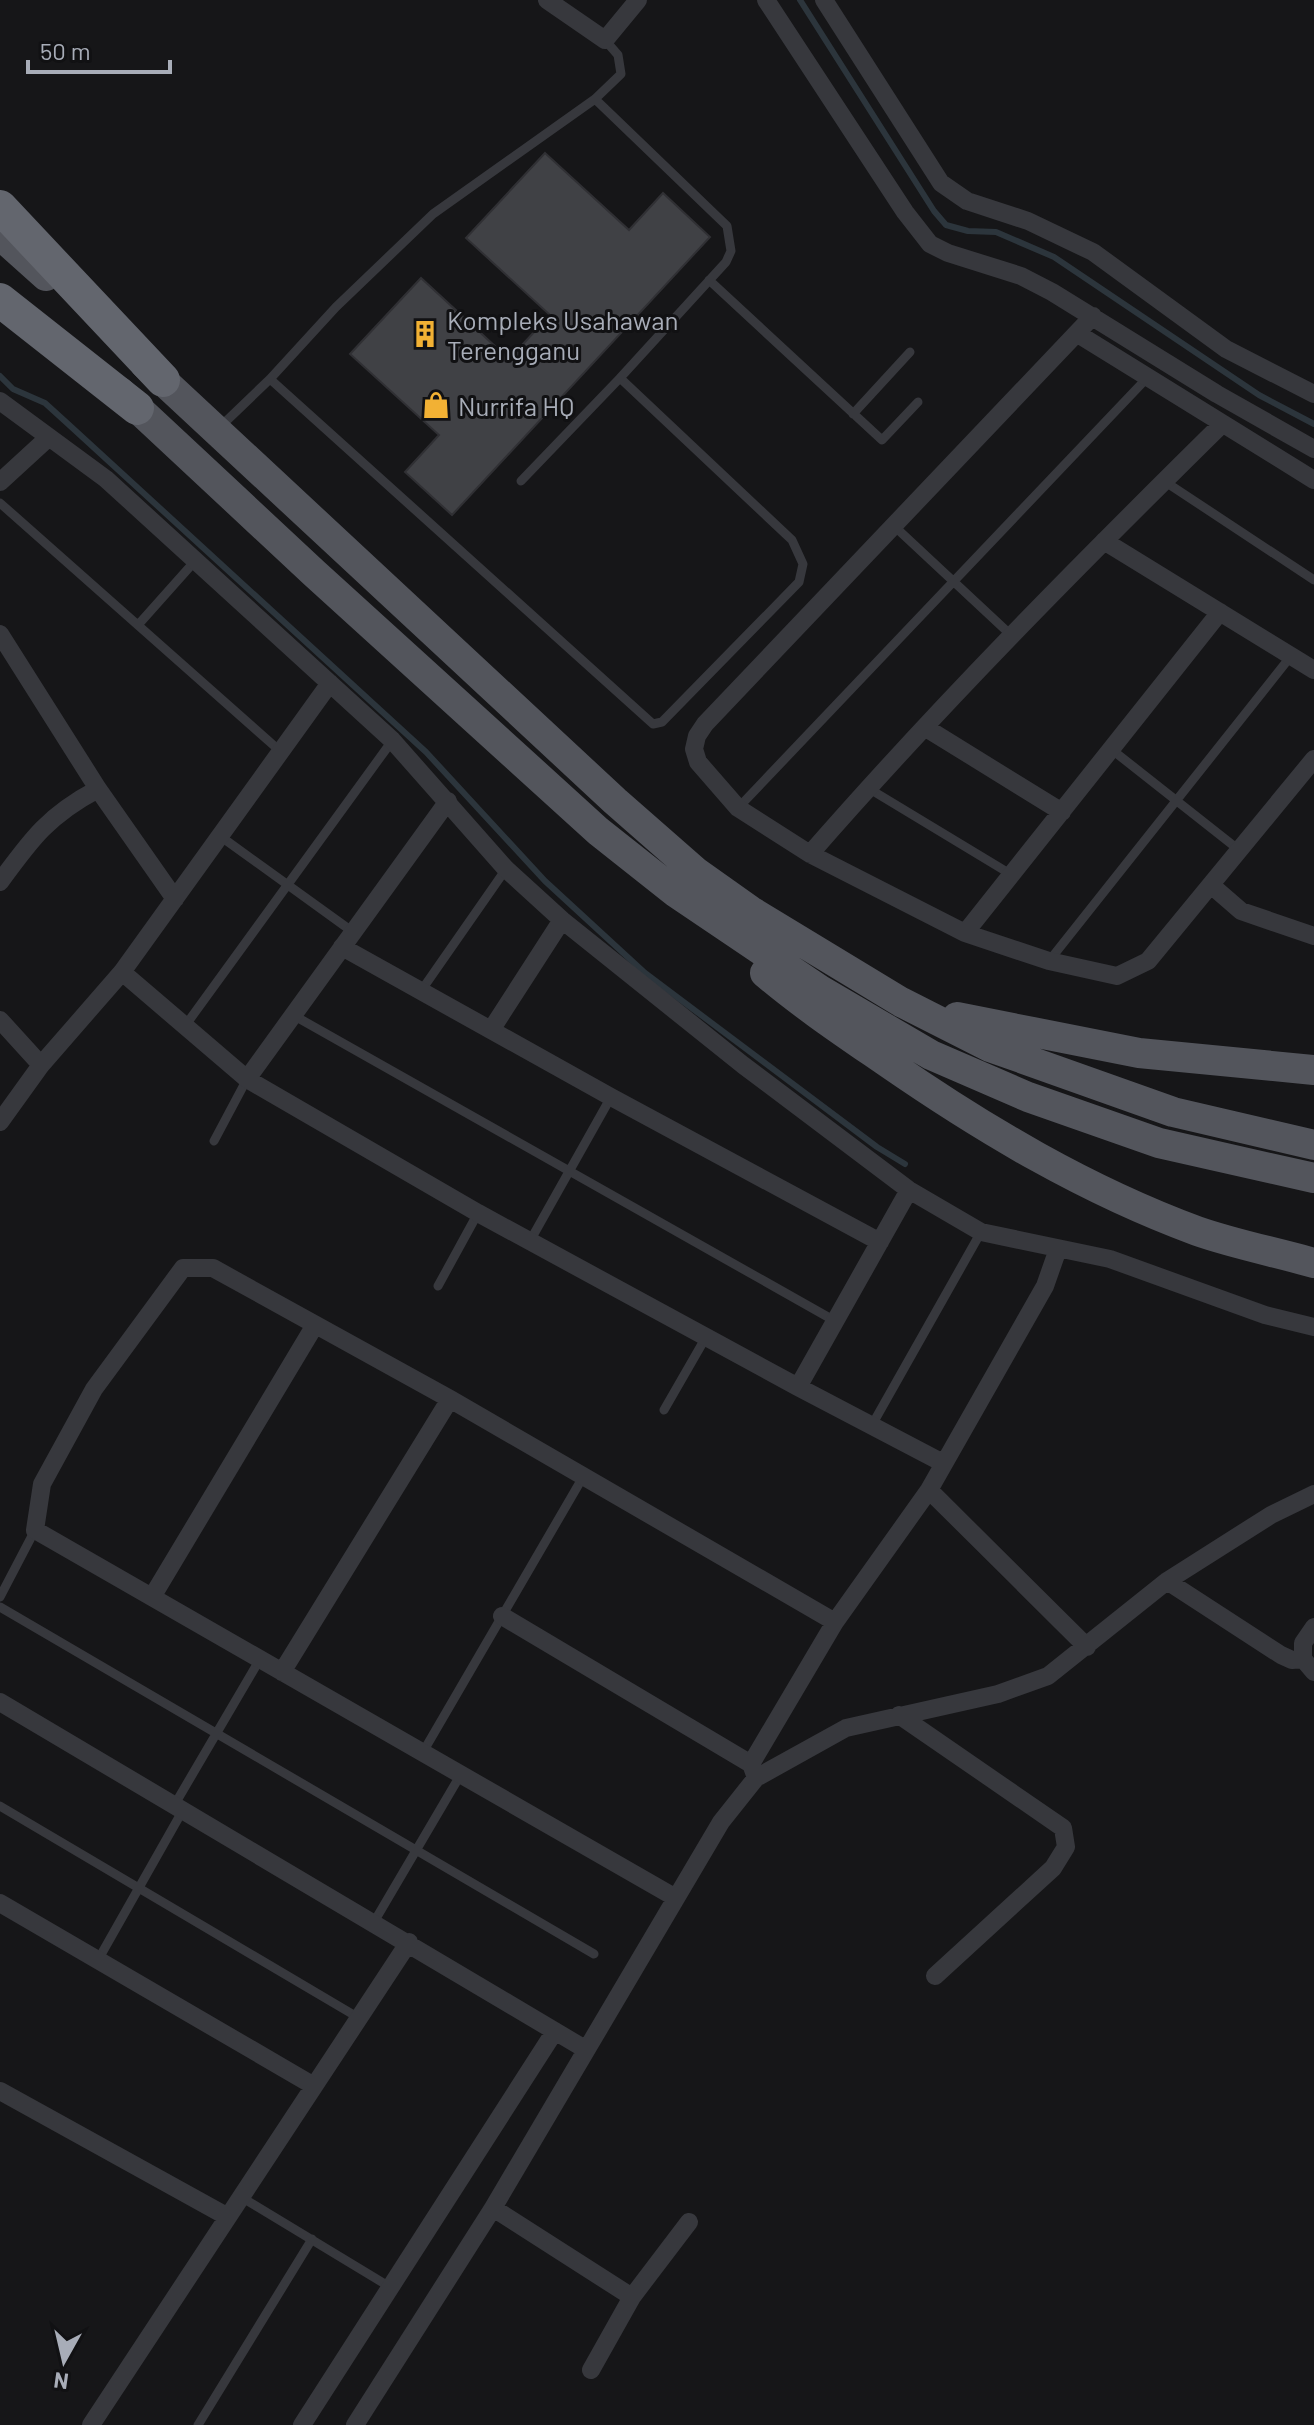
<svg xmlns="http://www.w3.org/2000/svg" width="1314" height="2425" font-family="Barlow,sans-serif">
<rect width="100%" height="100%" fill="#161618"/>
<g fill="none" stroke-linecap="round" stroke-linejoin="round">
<!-- stream -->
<path stroke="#2c353c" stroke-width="6" d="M 800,0 L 934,211 L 946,225 L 968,231 L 996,232 L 1054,257 L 1259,395 L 1314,424
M 0,376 L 13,389 L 45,403 L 67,423 L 426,752 L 545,881 L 645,973 L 877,1147 L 905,1164"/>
</g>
<!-- building -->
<path fill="#404145" stroke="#303034" stroke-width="2" d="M 545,153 L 629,230 L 663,193 L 710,237 L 452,515 L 405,472 L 439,435 L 350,354 L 421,278 L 509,359 L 550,315 L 466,238 Z"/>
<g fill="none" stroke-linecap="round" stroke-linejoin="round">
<!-- lane -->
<path stroke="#37383d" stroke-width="9" d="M 709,280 L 882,440 L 918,402
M 270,379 L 653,724 L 662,722 L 799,582 L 803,564 L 792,540 L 620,378 L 726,262 L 731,251 L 727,226 L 595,99
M 853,414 L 910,352
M 220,427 L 270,379 L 336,307 L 433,214 L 595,99 L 621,74 L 618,55 L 605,40
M 521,481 L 620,378
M 1164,481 L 1314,580
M 0,503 L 280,751
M 893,525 L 1012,636
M 138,625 L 195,561
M 1111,749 L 1239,850
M 868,788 L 1012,875
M 738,808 L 1147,378
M 220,836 L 353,932
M 1049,961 L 1291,656
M 421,991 L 506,869
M 293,1015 L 835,1321
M 185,1026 L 392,741
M 214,1141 L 247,1079
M 530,1241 L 611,1097
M 438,1286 L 478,1213
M 664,1410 L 706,1337
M 872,1425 L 981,1232
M 0,1597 L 35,1530
M 0,1607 L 594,1954
M 423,1752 L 583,1477
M 175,1804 L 260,1659
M 0,1806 L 359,2018
M 374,1922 L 461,1774
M 98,1960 L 183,1810
M 241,2197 L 390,2287
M 198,2425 L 312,2239"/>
<!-- street -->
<path stroke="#37383d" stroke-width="18" d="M 547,0 L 605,40 L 638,0
M 766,0 L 905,212 L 930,244 L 948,253 L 1021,276 L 1052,292 L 1217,394 L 1314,449
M 824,0 L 941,183 L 967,201 L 1028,221 L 1093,252 L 1226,349 L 1314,394
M 1093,316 L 705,724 L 697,736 L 694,749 L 698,762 L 738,808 L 810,854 L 965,933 L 1049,961 L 1117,976 L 1148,961 L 1314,759
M 1078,334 L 1314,480
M 0,401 L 106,479 L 392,740 L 506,869 L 562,920 L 743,1065 L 909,1190 L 981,1232 L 1110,1259 L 1265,1315 L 1314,1327
M 0,482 L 48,438
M 1104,541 L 1314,670
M 0,634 L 98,789 L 175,899
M 926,728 L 1062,812
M 810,854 C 940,705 1080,564 1221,425
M 0,882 C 32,838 49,815 98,789
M 1211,885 L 1241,911 L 1314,936
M 965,933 L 1220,612
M 342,947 L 611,1097 L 880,1242
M 122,972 L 247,1079 L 478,1213 L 798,1387 L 943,1463
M 0,1020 L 41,1065
M 491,1030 L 562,920
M 247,1079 L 448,801
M 0,1122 L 41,1065 L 122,972 L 330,683
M 798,1387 L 909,1190
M 929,1490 L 1087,1647
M 1167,1581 L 1281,1655 L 1292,1660 L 1303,1659
M 152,1597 L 315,1325
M 502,1616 L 751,1764 L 755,1775
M 1314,1627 L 1303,1643 L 1303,1659 L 1314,1672
M 282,1672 L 450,1399
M 0,1702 L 585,2049
M 899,1715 L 1063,1828 L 1066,1847 L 1053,1868 L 935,1976
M 751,1764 L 835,1622 L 929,1490 L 1045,1286 L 1058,1249
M 676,1898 L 35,1530 L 42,1484 L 94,1389 L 183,1268 L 213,1268 L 450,1399 L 835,1622
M 0,1903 L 314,2086
M 0,2091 L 228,2217
M 493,2208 L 632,2297
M 591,2370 L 632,2297 L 689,2222
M 91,2425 L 409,1942
M 302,2425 L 555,2031
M 355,2425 L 493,2208 L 721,1822 L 756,1778 L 846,1728 L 998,1694 L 1048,1676 L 1167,1581 L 1271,1515 L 1314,1494"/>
<!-- primary -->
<path stroke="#53555c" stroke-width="30" d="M 0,235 L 46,276
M 145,364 L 615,801 L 696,872 L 751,911 L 901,1002 L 990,1047 L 1173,1112 L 1314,1145
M 120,392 L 314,573 L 598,831 L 675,892 L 820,990 L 931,1055 L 1028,1097 L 1159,1143 L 1314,1178
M 765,973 C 804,1006 846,1034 888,1063 C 985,1130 1086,1190 1197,1231 C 1234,1244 1275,1252 1314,1263
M 957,1017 L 1139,1053 L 1314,1070"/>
<!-- highway -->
<path stroke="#63666e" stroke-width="34" d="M 0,207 L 163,380
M 0,300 L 137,408"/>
</g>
<!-- icons -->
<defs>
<g id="building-bare" transform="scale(2.16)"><path d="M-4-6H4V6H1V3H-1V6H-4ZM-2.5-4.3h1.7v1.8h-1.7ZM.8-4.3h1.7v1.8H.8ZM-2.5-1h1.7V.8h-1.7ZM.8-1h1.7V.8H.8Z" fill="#f2b134" stroke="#111113" stroke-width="2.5" paint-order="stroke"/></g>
<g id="shop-bare" transform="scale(2.16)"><path d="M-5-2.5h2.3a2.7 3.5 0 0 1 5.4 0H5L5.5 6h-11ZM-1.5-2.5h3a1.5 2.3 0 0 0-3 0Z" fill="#f2b134" stroke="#111113" stroke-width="2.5" paint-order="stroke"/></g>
</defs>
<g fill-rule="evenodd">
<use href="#building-bare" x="425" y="334"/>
<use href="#shop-bare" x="436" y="405"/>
</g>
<g text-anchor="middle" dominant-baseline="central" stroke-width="6" stroke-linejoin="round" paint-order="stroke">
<!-- poi labels -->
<g font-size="26" fill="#a8adb8" stroke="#111113" text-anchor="start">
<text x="447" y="319">Kompleks Usahawan<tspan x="447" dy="30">Terengganu</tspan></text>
<text x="458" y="405">Nurrifa HQ</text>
</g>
</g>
<!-- north arrow -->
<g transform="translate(64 2361) rotate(188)" stroke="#111113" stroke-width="6" paint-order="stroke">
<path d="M0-6L14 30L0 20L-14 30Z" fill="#a8adb8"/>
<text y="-12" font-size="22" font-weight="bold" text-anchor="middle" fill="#a8adb8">N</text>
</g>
<!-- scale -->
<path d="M28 60v12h142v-12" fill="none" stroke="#a8adb8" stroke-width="4"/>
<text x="40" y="60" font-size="24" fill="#a8adb8" stroke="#111113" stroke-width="6" paint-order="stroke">50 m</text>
</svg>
